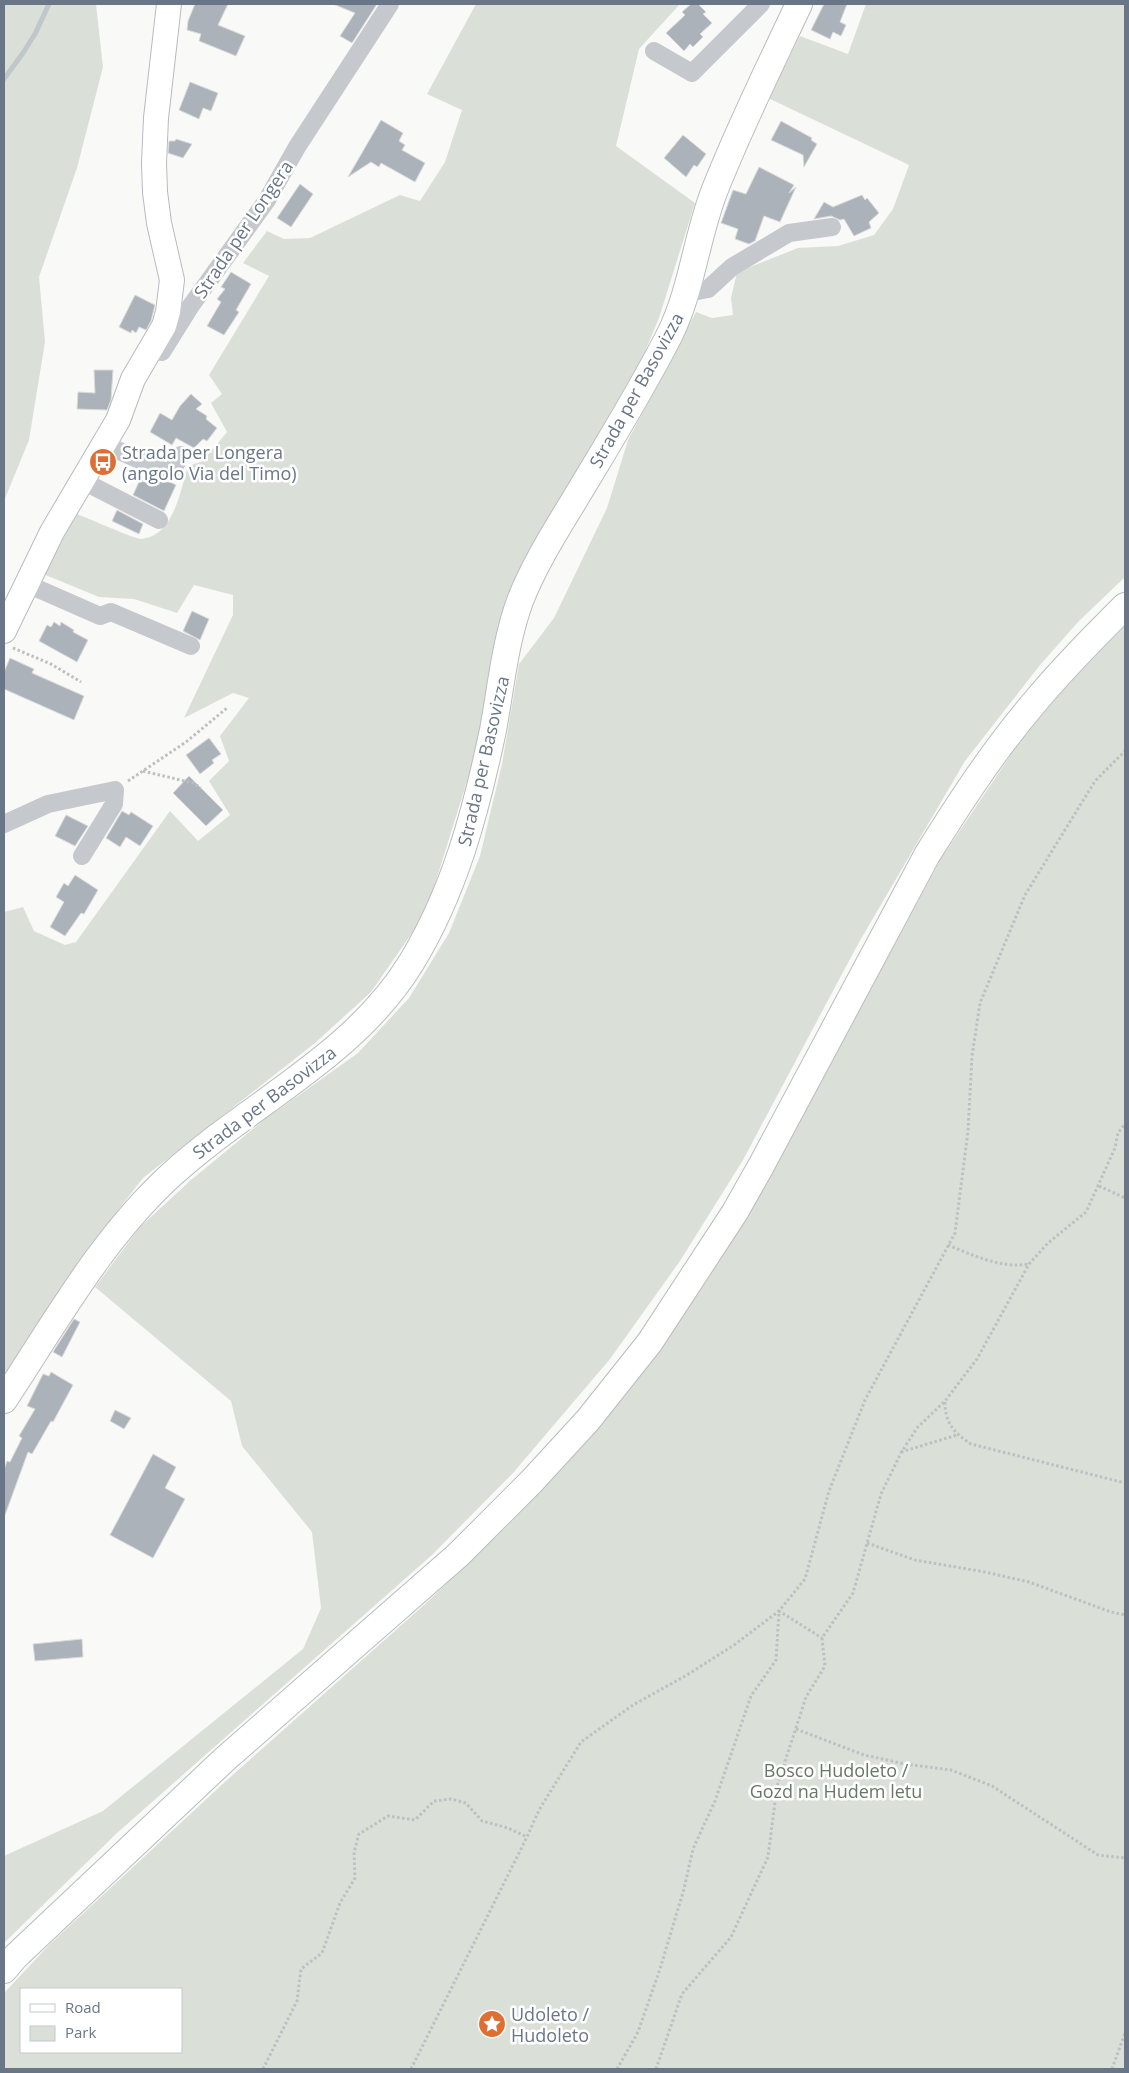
<svg xmlns="http://www.w3.org/2000/svg" width="1129" height="2073" font-family="'Open Sans',sans-serif">
<rect width="100%" height="100%" fill="#f9f9f7"/>
<!-- green -->
<path fill="#dae0d8" fill-rule="evenodd" d="M 4,4 L 96,4 L 103,67 L 77,168 L 39,277 L 45,342 L 29,440 L 4,501 Z
M 476,4 L 680,4 L 639,49 L 616,146 L 695,203 L 659,318 L 630,388 L 531,549 L 505,605 L 481,736 L 426,913 L 371,992 L 315,1043 L 143,1178 L 94,1241 L 4,1376 L 4,912 L 23,907 L 34,931 L 65,945 L 76,942 L 170,811 L 198,841 L 230,815 L 209,781 L 229,761 L 220,736 L 249,698 L 233,693 L 184,718 L 233,615 L 233,595 L 194,585 L 177,613 L 134,599 L 99,597 L 43,574 L 77,514 C 87,518 135,539 141,539 C 174,536 180,491 188,466 L 203,461 L 227,432 L 211,403 L 222,394 L 209,375 L 269,276 L 243,263 L 267,231 L 284,239 L 310,238 L 400,195 L 420,201 L 445,162 L 462,110 L 427,94 Z
M 866,4 L 1125,4 L 1125,577 L 1079,621 L 1040,665 L 965,761 L 858,944 L 743,1160 L 680,1261 L 610,1359 L 513,1473 L 432,1555 L 117,1833 L 4,1943 L 4,1856 L 103,1811 L 303,1649 L 321,1608 L 312,1532 L 242,1446 L 231,1401 L 95,1287 L 140,1227 L 191,1180 L 264,1120 L 358,1053 L 409,998 L 449,933 L 480,856 L 502,764 L 519,664 L 554,618 L 607,508 L 628,440 L 696,312 L 712,318 L 733,315 L 731,298 L 737,272 L 798,248 L 838,246 L 874,235 L 893,209 L 909,165 L 768,98 L 800,36 L 848,54 Z
M 1125,623 L 1125,2069 L 4,2069 L 4,1993 L 50,1944 L 227,1780 L 424,1605 L 506,1527 L 623,1398 L 674,1327 L 812,1098 L 942,857 L 1029,728 L 1112,635 ZM 21,1989 L 181,1989 L 181,2052 L 21,2052 Z"/>
<g fill="none" stroke-linecap="round" stroke-linejoin="round">
<!-- stream -->
<path stroke="#bfc7cd" stroke-width="5" d="M 4,79 L 23,53 L 35,34 L 49,4"/>
</g>
<!-- building -->
<path fill="#acb2b9" stroke="#dbdbd9" d="M 195,4 L 228,4 L 218,25 L 245,36 L 236,56 L 199,41 L 201,34 L 187,30 L 188,21 Z
M 333,4 L 377,4 L 352,43 L 340,36 L 355,13 Z
M 691,4 L 698,4 L 706,12 L 703,14 L 712,23 L 700,34 L 703,37 L 693,47 L 690,44 L 684,51 L 666,33 L 685,15 L 682,12 Z
M 824,4 L 847,4 L 840,22 L 846,25 L 841,36 L 833,32 L 830,39 L 811,30 Z
M 190,82 L 218,93 L 211,111 L 203,108 L 199,119 L 179,110 Z
M 381,120 L 403,133 L 399,141 L 405,145 L 402,150 L 425,163 L 415,182 L 381,163 L 379,167 L 371,162 L 348,177 Z
M 781,121 L 812,138 L 811,140 L 817,144 L 804,167 L 803,155 L 771,140 Z
M 683,135 L 706,154 L 697,167 L 694,165 L 686,177 L 664,158 Z
M 176,139 L 192,144 L 183,158 L 168,153 L 169,141 L 175,141 Z
M 759,167 L 794,185 L 789,193 L 796,187 L 780,222 L 764,216 L 755,241 L 749,244 L 735,239 L 738,229 L 721,223 L 733,190 L 746,194 Z
M 300,184 L 313,194 L 291,227 L 277,218 Z
M 862,195 L 865,200 L 867,198 L 879,213 L 869,222 L 871,228 L 854,236 L 844,219 L 840,220 L 831,216 L 814,219 L 824,202 L 833,207 Z
M 231,272 L 251,284 L 236,310 L 239,312 L 224,335 L 207,326 L 221,302 L 217,299 L 225,289 L 221,287 Z
M 135,295 L 155,305 L 151,321 L 146,330 L 139,327 L 136,333 L 132,330 L 131,333 L 119,327 Z
M 94,370 L 113,370 L 111,400 L 107,410 L 77,409 L 78,392 L 95,393 Z
M 191,394 L 202,404 L 196,409 L 207,416 L 206,419 L 217,428 L 207,441 L 203,439 L 194,448 L 176,438 L 172,445 L 150,432 L 160,413 L 172,420 L 180,406 Z
M 143,473 L 162,482 L 170,482 L 176,485 L 164,511 L 133,495 Z
M 117,510 L 143,524 L 139,534 L 112,521 Z
M 192,611 L 209,619 L 200,640 L 183,631 Z
M 54,622 L 60,626 L 61,622 L 74,630 L 73,632 L 88,640 L 77,662 L 39,641 L 47,625 L 51,627 Z
M 10,658 L 34,669 L 32,673 L 84,696 L 74,720 L 4,689 L 4,672 Z
M 209,738 L 221,754 L 212,760 L 214,763 L 200,774 L 186,755 Z
M 189,776 L 223,810 L 206,826 L 173,793 Z
M 122,811 L 129,815 L 131,812 L 153,826 L 140,846 L 126,837 L 120,847 L 106,838 Z
M 66,815 L 88,826 L 75,846 L 55,836 Z
M 75,875 L 98,890 L 84,914 L 81,913 L 65,936 L 50,927 L 64,902 L 56,897 L 64,883 L 68,886 Z
M 74,1319 L 80,1322 L 62,1357 L 53,1352 Z
M 51,1372 L 73,1385 L 53,1422 L 51,1421 L 32,1454 L 28,1452 L 5,1515 L 4,1514 L 4,1470 L 7,1461 L 10,1462 L 22,1438 L 19,1436 L 35,1409 L 27,1406 L 43,1374 L 49,1376 Z
M 115,1410 L 131,1418 L 124,1429 L 110,1421 Z
M 153,1454 L 176,1467 L 165,1488 L 185,1499 L 153,1558 L 110,1535 Z
M 82,1639 L 83,1657 L 35,1661 L 33,1644 Z"/>
<g fill="none" stroke-linecap="round" stroke-linejoin="round">
<!-- secondary casing -->
<g stroke="#b7bbc1" stroke-width="26">
<path id="secondary" d="M 4,631 L 52,532 L 118,420 L 133,379 L 164,326 L 168,312 L 172,280 L 159,223 L 155,192 L 154,163 L 156,118 L 169,4"/>
</g>
<!-- primary casing -->
<g stroke="#b8bcc0" stroke-width="28">
<path id="primary" d="M 4,1400 C 55,1323 102,1238 171,1175 C 250,1103 354,1056 411,963 C 455,891 476,811 493,730 C 501,687 505,642 520,601 C 534,565 555,532 575,499 C 608,444 641,391 670,334 C 692,289 696,239 714,192 C 739,128 770,66 799,4
M 4,1970 L 16,1956 L 225,1759 L 458,1555 L 532,1481 L 588,1420 L 650,1342 L 735,1212 L 761,1166 L 927,855 C 960,802 994,750 1034,703 C 1062,669 1094,637 1125,606"/>
</g>
<!-- path -->
<path stroke="#bdbfc2" stroke-width="3" stroke-dasharray="2.5 2.5" stroke-linecap="butt" d="M 13,648 L 51,664 L 81,682
M 143,771 L 193,783 L 201,788
M 128,781 L 186,742 L 227,708
M 1099,1186 L 1125,1198
M 948,1245 C 972,1255 1002,1269 1029,1264
M 945,1402 C 945,1423 954,1433 971,1444 L 1125,1483
M 901,1452 L 957,1435
M 867,1543 L 915,1560 L 985,1572 L 1029,1582 L 1111,1612 L 1125,1615
M 796,1729 L 864,1755 L 905,1764 L 951,1770 L 992,1786 L 1098,1855 L 1125,1858
M 263,2069 L 297,2001 L 301,1969 L 322,1953 L 340,1903 L 355,1878 L 354,1852 L 359,1834 L 388,1816 L 415,1820 L 434,1801 L 451,1799 L 466,1803 L 482,1821 L 508,1828 L 527,1837
M 411,2069 L 527,1837 L 539,1810 L 581,1742 L 633,1705 L 687,1675 L 734,1645 L 779,1611 L 805,1579 L 829,1491 L 865,1400 L 955,1233 L 968,1131 L 972,1056 L 980,1003 L 1025,895 L 1095,781 L 1125,751
M 617,2069 L 638,2032 L 660,1969 L 684,1889 L 693,1849 L 715,1801 L 751,1696 L 776,1660 L 779,1611 L 822,1638
M 656,2069 L 682,1994 L 731,1937 L 768,1857 L 777,1786 L 806,1697 L 825,1666 L 822,1638 L 853,1593 L 881,1494 L 901,1453 L 917,1428 L 945,1401 L 977,1359 L 1029,1264 L 1048,1243 L 1086,1212 L 1115,1148 L 1118,1133 L 1125,1124
M 1112,2069 L 1125,2033"/>
<!-- street -->
<path stroke="#c5c8cc" stroke-width="18" d="M 654,51 L 692,73 L 761,4
M 688,289 L 698,291 L 708,289 L 732,267 L 789,233 L 832,227
M 162,352 L 190,307 L 267,200 L 297,147 L 390,4
M 104,444 L 166,472 L 173,469 L 181,455
M 81,480 L 159,520
M 27,584 L 100,616 L 111,612 L 191,646
M 4,824 L 48,804 L 115,790 L 114,804 L 82,856"/>
<!-- secondary -->
<use href="#secondary" stroke="#fff" stroke-width="24"/>
<!-- primary -->
<use href="#primary" stroke="#fff" stroke-width="26"/>
</g>
<!-- icons -->
<defs>
<g id="bus-disc" transform="scale(1.4375)"><circle r="9.5" fill="#de6e31" stroke="#fff"/><path d="M-5-6H5V4H4V6H2V4H-2V6H-4V4H-5ZM-3.5-4V0h7V-4ZM-3.5 1.2v1.5H-2V1.2ZM2 1.2v1.5H3.5V1.2Z" fill="#fff"/></g>
<g id="sight-disc" transform="scale(1.4375)"><circle r="9.5" fill="#de6e31" stroke="#fff"/><path d="M0-6L1.8-2.2L6-1.7L2.9 1.2L3.7 5.4L0 3.3L-3.7 5.4L-2.9 1.2L-6-1.7L-1.8-2.2Z" fill="#fff"/></g>
</defs>
<g fill-rule="evenodd">
<use href="#bus-disc" x="103" y="462"/>
<use href="#sight-disc" x="492" y="2024"/>
</g>
<g text-anchor="middle" dominant-baseline="central" stroke-width="5" stroke-linejoin="round" paint-order="stroke">
<!-- street labels -->
<g font-size="18" fill="#697687" stroke="#fff">
<text transform="translate(243 229) rotate(-56)">Strada per Longera</text>
<text transform="translate(636 390) rotate(-61)">Strada per Basovizza</text>
<text transform="translate(483 761) rotate(-77)">Strada per Basovizza</text>
<text transform="translate(264 1102) rotate(-37)">Strada per Basovizza</text>
</g>
<!-- poi labels -->
<g font-size="18" fill="#697687" stroke="#fff" text-anchor="start">
<text x="122" y="452">Strada per Longera<tspan x="122" dy="21">(angolo Via del Timo)</tspan></text>
<text x="511" y="2014">Udoleto /<tspan x="511" dy="21">Hudoleto</tspan></text>
</g>
<!-- park labels -->
<g font-size="18" fill="#667964" stroke="#fff">
<text x="836" y="1770">Bosco Hudoleto /<tspan x="836" dy="21">Gozd na Hudem letu</tspan></text>
</g>
</g>
<!-- border -->
<rect width="1129" height="2073" fill="none" stroke="#697687" stroke-width="10"/>
<!-- legend -->
<rect x="20" y="1988" width="162" height="65" fill="#ffffff" stroke="#c3c8cf"/>
<rect x="30" y="2004" width="25" height="8" fill="#ffffff" stroke="#c3c8cf"/>
<text x="65" y="2013" font-size="15" fill="#697687">Road</text>
<rect x="30" y="2026" width="25" height="15" fill="#dae0d8" stroke="#c3c8cf"/>
<text x="65" y="2038" font-size="15" fill="#697687">Park</text>
</svg>
